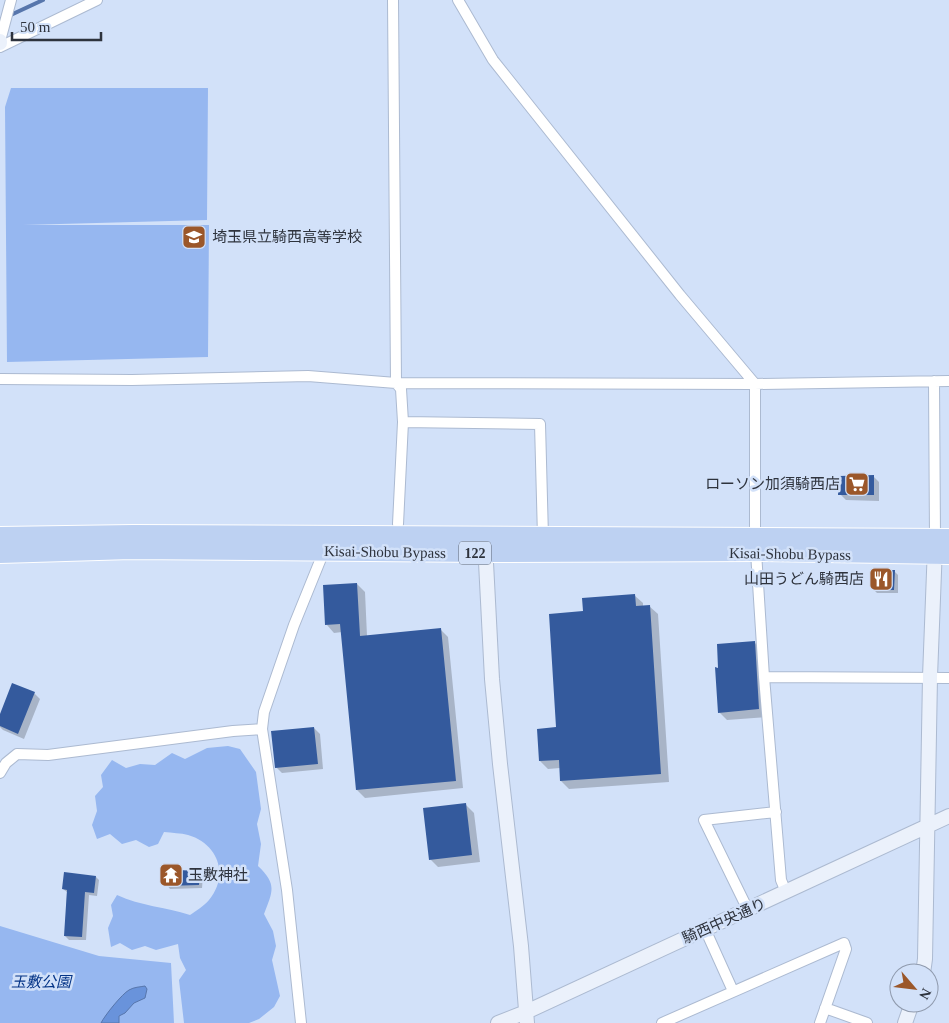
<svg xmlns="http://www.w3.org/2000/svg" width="949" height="1023" font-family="'Times New Roman','Noto Sans JP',serif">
<rect width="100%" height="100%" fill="#d2e1f9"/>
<!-- green -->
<path fill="#96b7f0" d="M 11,88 L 208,88 L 207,220 L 23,225 L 209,225 L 208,357 L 7,362 L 5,107 Z
M 228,746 L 240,749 L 256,772 L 261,809 L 257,824 L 261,844 L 258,866 C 277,884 273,891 264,914 L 273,931 L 276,946 L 272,960 L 280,996 L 274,1007 L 259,1019 L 249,1023 L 184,1023 L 179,980 L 186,970 L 180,958 L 178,944 L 156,950 L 145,946 L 132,950 L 120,943 L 111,947 L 108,928 L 113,916 L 111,905 L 117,895 C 141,906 165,907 190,915 C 196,911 204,906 209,900 C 229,876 219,844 188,835 C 181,833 172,833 164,832 L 158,844 L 149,847 L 136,840 L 122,844 L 110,834 L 97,839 L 92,825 L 97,811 L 95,796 L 103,787 L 101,775 L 112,760 L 126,768 L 140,764 L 155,765 L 172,753 L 185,759 L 207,748 Z
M 0,926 L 99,956 L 171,963 L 174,1023 L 0,1023 Z"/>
<!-- water -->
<path fill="#6993db" stroke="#5776ac" d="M 145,986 L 147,989 L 145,998 L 134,1003 L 125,1013 L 119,1016 L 119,1023 L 101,1023 C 105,1015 122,994 129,990 C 134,987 140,987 145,986 Z"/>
<!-- shadow -->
<path fill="#0003" d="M 873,476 L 879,482 L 879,501 L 846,500 L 840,494 Z
M 894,571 L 898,575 L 898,593 L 877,593 L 873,589 Z
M 357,584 L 365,592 L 367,636 L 440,629 L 448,637 L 463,788 L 365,798 L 357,790 L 342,632 L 334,633 L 327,625 Z
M 634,595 L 643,603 L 643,607 L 649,606 L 658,614 L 669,782 L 569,789 L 561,781 L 560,768 L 548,769 L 540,761 L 558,729 L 585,612 Z
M 754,642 L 762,650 L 766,717 L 727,720 L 719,712 L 720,669 Z
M 34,693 L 40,699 L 24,739 L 3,730 L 0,727 L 0,717 Z
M 314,728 L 320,734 L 323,769 L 282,773 L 276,767 Z
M 466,805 L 474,813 L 480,862 L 438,867 L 430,859 Z
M 177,867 L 181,871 L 199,873 L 203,876 L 202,888 L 170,889 L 167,885 Z
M 96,877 L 99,880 L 97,896 L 89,895 L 86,940 L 69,940 L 65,936 L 67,892 L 63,889 Z"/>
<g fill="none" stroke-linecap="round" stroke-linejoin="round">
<!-- stream -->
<path stroke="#5776ac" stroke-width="4" d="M 0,20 L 43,0"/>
</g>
<!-- building -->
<path fill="#345a9d" d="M 874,475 L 874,495 L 838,495 L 839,476 Z
M 878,570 L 895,570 L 894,590 L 872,590 L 872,574 L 877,574 Z
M 357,583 L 360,636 L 441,628 L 456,781 L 356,790 L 340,624 L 325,625 L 323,585 Z
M 635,594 L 636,606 L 650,605 L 661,774 L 560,781 L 559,760 L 539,761 L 537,729 L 556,727 L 549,614 L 583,611 L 582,598 Z
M 755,641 L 759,709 L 718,713 L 715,667 L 718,668 L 717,644 Z
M 12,683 L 35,692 L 18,734 L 0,726 L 0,714 Z
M 314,727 L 318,764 L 275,768 L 271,731 Z
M 466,803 L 472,855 L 429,860 L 423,808 Z
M 166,865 L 178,866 L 178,870 L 200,871 L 199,885 L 165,886 Z
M 64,872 L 96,876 L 94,893 L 85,892 L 82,937 L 64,936 L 67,890 L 62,889 Z"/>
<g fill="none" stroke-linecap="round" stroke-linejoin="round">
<!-- street casing -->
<g stroke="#acbad1" stroke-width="12">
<path id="street" d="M 393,0 L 396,383 L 401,389 L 403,422 L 398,524
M 458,0 L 493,60 L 680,295 L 755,384 L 755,536
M 0,41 L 11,0
M 0,47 L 97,0
M 0,379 L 132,380 L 308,376 L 396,383 L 755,384 L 949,381
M 934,381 L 935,538
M 403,422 L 540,424 L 543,537
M 756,552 L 764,677 L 781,880 L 786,892
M 764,677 L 949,678
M 0,773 L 6,763 L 17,754 L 48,755 L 233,731 L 262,729
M 748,910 L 704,820 L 776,812
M 705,929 L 733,991
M 825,1008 L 867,1023
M 301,1023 L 287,890 L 262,729 L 264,712 L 294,625 L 324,551
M 662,1023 L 844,943 L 846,949 L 820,1023"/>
</g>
<!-- secondary casing -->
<g stroke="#acbad1" stroke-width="16">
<path id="secondary" d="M 0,43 L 0,41
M 485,543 L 492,679 L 500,764 L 521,946 L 527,1023
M 923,973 L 925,959 L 930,677 L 935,546
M 498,1023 L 526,1012 L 949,816
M 905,1023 L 912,1003"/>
</g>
<!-- highway casing -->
<g stroke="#fff" stroke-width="20">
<path id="highway" d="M 0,536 L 133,534 L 949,538
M 0,554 L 131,550 L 484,553 L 756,552 L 949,555"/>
</g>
<!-- street -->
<use href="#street" stroke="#fff" stroke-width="10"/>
<!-- secondary -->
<use href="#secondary" stroke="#ebf1fb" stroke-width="14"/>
<!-- highway -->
<use href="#highway" stroke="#bdd1f2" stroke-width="18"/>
</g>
<!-- icons -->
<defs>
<g id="school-square" transform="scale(1.25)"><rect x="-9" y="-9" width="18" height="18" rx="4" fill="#9b572a" stroke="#d2e1f9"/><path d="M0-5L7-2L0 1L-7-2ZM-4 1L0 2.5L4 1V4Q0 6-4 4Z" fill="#fff"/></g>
<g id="supermarket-square" transform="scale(1.25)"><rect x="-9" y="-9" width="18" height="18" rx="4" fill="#9b572a" stroke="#d2e1f9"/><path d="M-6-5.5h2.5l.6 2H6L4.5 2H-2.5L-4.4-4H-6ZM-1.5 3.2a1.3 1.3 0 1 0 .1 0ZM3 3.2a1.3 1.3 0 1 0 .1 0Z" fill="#fff"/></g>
<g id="restaurant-square" transform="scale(1.25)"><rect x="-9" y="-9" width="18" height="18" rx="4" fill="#9b572a" stroke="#d2e1f9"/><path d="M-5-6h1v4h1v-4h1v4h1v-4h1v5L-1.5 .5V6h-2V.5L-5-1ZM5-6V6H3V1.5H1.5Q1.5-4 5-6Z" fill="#fff"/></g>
<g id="temple-square" transform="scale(1.25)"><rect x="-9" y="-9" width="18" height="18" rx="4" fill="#9b572a" stroke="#d2e1f9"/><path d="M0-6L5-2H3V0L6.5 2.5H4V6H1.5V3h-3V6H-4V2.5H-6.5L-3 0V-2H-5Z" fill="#fff"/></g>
</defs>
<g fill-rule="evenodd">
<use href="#school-square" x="194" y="237"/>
<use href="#supermarket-square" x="857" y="484"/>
<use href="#restaurant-square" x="881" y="579"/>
<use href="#temple-square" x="171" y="875"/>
</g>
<g text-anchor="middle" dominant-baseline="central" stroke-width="5" stroke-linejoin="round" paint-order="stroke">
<!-- shield labels -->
<rect fill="#d2e1f9" stroke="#5f6775" stroke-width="1" x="459" y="541.5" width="32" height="23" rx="4"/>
<g font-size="14" font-weight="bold" fill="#2e333d">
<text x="475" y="553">122</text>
</g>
<!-- poi labels -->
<g font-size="15" fill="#2e333d" stroke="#d2e1f9" text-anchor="start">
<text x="212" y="237">埼玉県立騎西高等学校</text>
<text x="840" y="484" text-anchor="end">ローソン加須騎西店</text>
<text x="864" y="579" text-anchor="end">山田うどん騎西店</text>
<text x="188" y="875">玉敷神社</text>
</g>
<!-- street labels -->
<g font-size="15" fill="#2e333d" stroke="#d2e1f9">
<text transform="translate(385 552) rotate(1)">Kisai-Shobu Bypass</text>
<text transform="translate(790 554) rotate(1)">Kisai-Shobu Bypass</text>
<text transform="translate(724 921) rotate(-24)">騎西中央通り</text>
</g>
<!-- park labels -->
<g font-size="15" font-style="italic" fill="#043487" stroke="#d2e1f9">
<text x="41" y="982">玉敷公園</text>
</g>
</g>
<!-- north arrow -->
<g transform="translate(914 988) rotate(118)"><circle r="24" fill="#d2e1f9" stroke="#909bae"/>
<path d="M0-4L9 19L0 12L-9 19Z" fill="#9b572a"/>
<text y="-8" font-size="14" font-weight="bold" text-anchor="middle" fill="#2e333d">N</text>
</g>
<!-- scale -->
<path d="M12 32v8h89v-8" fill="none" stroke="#2e333d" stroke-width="2.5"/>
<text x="20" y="32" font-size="15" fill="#2e333d" stroke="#d2e1f9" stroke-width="4" paint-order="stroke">50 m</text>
</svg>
